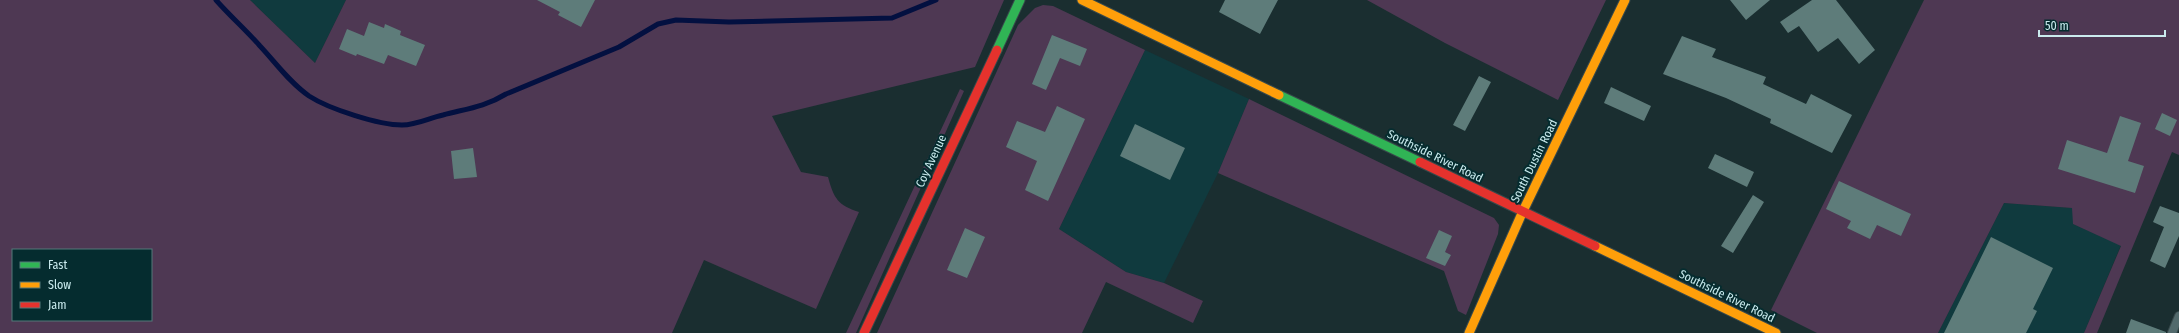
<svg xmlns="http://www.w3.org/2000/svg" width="2179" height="333" font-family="'Fira Sans Condensed',sans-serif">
<rect width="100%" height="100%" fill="#1a2e30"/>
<!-- built -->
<path fill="#103a3e" d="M 250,0 L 346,0 L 315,63 Z
M 1145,50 L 1249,99 L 1218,173 L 1164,283 L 1126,272 L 1059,229 Z
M 2004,203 L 2073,208 L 2073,224 L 2121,245 L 2084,333 L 1938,333 Z"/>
<!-- green -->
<path fill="#4e3853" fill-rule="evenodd" d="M 0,0 L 250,0 L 315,63 L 346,0 L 1004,0 L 975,67 L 772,116 L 801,172 L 828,177 C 834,199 838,205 859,212 L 816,309 L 704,260 L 672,333 L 0,333 ZM 13,250 L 151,250 L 151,320 L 13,320 Z
M 1367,0 L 1606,0 L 1558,100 L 1445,43 Z
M 1924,0 L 2179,0 L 2179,155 L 2172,152 L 2097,333 L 2084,333 L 2121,246 L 2073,224 L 2072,208 L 2004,203 L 1938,333 L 1817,333 L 1771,310 Z
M 1043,5 L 1053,6 L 1145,50 L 1059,229 L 1126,272 L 1164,283 L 1203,301 L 1193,323 L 1106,282 L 1082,333 L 877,333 L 1018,25 L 1035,8 Z
M 960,89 L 964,91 L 856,333 L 846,333 Z
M 1249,99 L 1494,218 L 1499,225 L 1498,234 L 1466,315 L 1458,311 L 1444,271 L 1218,173 Z"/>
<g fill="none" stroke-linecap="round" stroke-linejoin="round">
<!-- stream -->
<path stroke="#031040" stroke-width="5" d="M 216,0 C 230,16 246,30 260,46 C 276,63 290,83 309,96 C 329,109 379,125 402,125 C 417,125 429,118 443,115 C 465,109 485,107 506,94 L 619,47 L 658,24 L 676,20 L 729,22 L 892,18 L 936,0"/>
</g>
<!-- building -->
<path fill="#5e7c7a" d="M 537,0 L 595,0 L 581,27 L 558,15 L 560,12 Z
M 1225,0 L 1278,0 L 1260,34 L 1219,12 Z
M 1730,0 L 1770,0 L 1746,20 Z
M 1812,0 L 1836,0 L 1875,50 L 1859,64 L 1838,38 L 1818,52 L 1799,26 L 1788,33 L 1780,22 Z
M 369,22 L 384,28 L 385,24 L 401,31 L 400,35 L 425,45 L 416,66 L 388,55 L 384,64 L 357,54 L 356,56 L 339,49 L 347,29 L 364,36 Z
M 1052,35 L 1087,49 L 1080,66 L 1060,58 L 1046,90 L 1032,84 Z
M 1682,36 L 1716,49 L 1712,57 L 1766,77 L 1763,84 L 1806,104 L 1811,94 L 1852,115 L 1832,153 L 1770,123 L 1771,119 L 1726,98 L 1663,74 Z
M 1479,76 L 1491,82 L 1465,131 L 1453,125 Z
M 1611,87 L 1651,106 L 1644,121 L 1604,103 Z
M 1057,106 L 1085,119 L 1048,201 L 1025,190 L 1037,161 L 1006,147 L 1017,121 L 1045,132 Z
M 2162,113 L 2177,120 L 2170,136 L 2155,129 Z
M 2120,116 L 2141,123 L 2128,161 L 2144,166 L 2135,193 L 2058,169 L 2067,140 L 2107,153 Z
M 1135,124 L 1185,148 L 1170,180 L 1120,156 Z
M 473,148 L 477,177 L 454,179 L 451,151 Z
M 1715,154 L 1754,172 L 1747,187 L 1708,168 Z
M 1839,181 L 1911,214 L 1901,236 L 1877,225 L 1870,239 L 1847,228 L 1851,221 L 1826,209 Z
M 1753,195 L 1764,202 L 1733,253 L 1721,246 Z
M 2160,206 L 2179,213 L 2179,236 L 2165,268 L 2150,261 L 2164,227 L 2153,222 Z
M 965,228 L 985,237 L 967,278 L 947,270 Z
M 1439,230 L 1452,236 L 1445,252 L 1451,255 L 1445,266 L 1426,258 Z
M 1991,237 L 2053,268 L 2033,309 L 2037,311 L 2026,333 L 1944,333 Z
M 2131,319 L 2166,332 L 2166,333 L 2126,333 Z"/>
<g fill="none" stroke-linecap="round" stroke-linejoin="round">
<!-- lane casing -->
<g stroke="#38494b" stroke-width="10">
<path id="lane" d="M 2172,333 L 2179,316"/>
</g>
<!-- fast casing -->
<g stroke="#38494b" stroke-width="11">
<path id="fast" d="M 997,50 L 1020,0
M 1279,95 L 1420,162"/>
</g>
<!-- slow casing -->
<g stroke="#38494b" stroke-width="11">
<path id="slow" d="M 1082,0 L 1279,95
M 1595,246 L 1776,333
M 1469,333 L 1523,211 L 1625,0"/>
</g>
<!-- jam casing -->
<g stroke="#38494b" stroke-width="11">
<path id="jam" d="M 1420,162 L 1595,246
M 864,333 L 997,50"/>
</g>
<!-- lane -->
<use href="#lane" stroke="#526a6c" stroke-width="8"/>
<!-- fast -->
<use href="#fast" stroke="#30b455" stroke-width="9"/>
<!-- slow -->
<use href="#slow" stroke="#ff9f0a" stroke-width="9"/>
<!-- jam -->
<use href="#jam" stroke="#e5322d" stroke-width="9"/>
</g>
<g text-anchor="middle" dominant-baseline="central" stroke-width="4" stroke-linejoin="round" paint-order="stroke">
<!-- street labels -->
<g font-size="12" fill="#caebee" stroke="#052c2f">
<text transform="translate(1435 156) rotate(26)">Southside River Road</text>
<text transform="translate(931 161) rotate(-65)">Coy Avenue</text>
<text transform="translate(1534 161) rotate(-64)">South Dustin Road</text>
<text transform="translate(1727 296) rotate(26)">Southside River Road</text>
</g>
</g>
<!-- legend -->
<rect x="12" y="249" width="140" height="72" fill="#052c2f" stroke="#54787b"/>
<rect x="20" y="262" width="20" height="6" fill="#30b455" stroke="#54787b"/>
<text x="48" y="269" font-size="12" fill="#caebee">Fast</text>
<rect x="20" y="282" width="20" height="6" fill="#ff9f0a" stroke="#54787b"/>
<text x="48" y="289" font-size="12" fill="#caebee">Slow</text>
<rect x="20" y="302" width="20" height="6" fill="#e5322d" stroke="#54787b"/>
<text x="48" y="309" font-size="12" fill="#caebee">Jam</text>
<!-- scale -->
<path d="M2039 30v6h126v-6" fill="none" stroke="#caebee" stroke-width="2"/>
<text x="2045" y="30" font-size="12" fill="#caebee" stroke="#052c2f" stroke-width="3" paint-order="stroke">50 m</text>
</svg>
